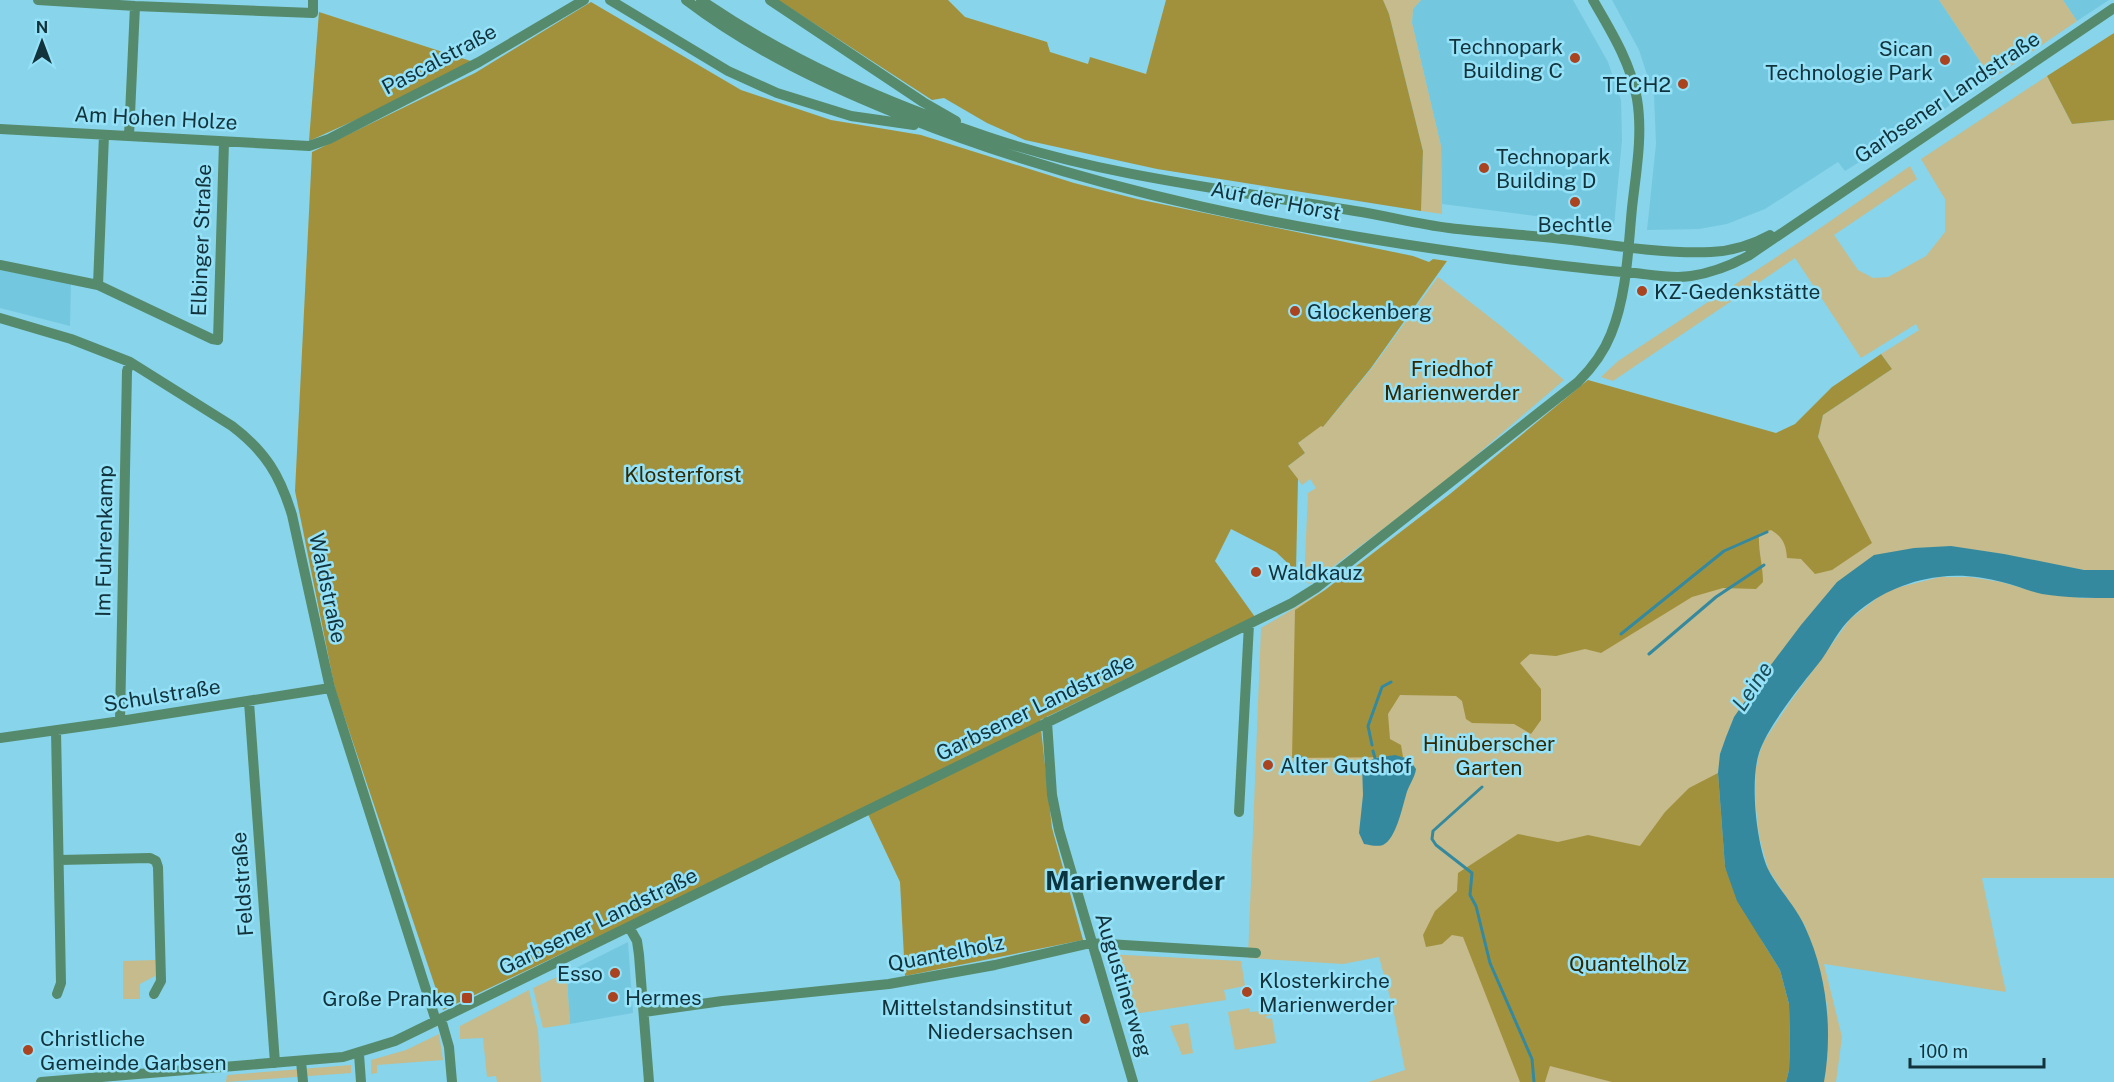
<svg xmlns="http://www.w3.org/2000/svg" width="2114" height="1082" font-family="'Public Sans',sans-serif">
<rect width="100%" height="100%" fill="#88d4eb"/>
<!-- built -->
<path fill="#73c8e0" d="M 1421,0 L 1573,0 L 1608,62 L 1621,100 L 1622,140 L 1614,226 L 1442,204 L 1441,146 L 1412,23 L 1413,9 Z
M 1612,0 L 1939,0 L 1992,79 L 1845,171 L 1838,162 L 1765,209 L 1727,224 L 1699,229 L 1647,230 L 1656,144 L 1654,96 L 1639,50 Z
M 2063,0 L 2109,0 L 2077,21 Z
M 0,270 L 71,283 L 70,326 L 0,308 Z
M 628,942 L 633,1013 L 570,1024 L 567,980 L 570,980 L 570,971 Z"/>
<!-- green -->
<path fill="#c5bb8c" d="M 1383,0 L 1421,0 L 1413,9 L 1412,23 L 1441,146 L 1442,214 L 1421,211 L 1423,151 L 1389,14 Z
M 1939,0 L 2063,0 L 2077,21 L 1992,79 Z
M 2047,76 L 2072,124 L 2114,120 L 2114,570 L 2084,570 L 2047,564 L 1914,548 L 1734,717 L 1720,754 L 1762,941 L 1786,1082 L 1368,1082 L 1405,1070 L 1393,1008 L 1379,957 L 1343,964 L 1248,958 L 1261,628 L 1325,590 L 1450,494 L 1588,380 L 1869,538 L 1818,437 L 1823,415 L 1892,369 L 1881,354 L 1919,330 L 1916,324 L 1861,358 L 1795,258 L 1613,381 L 1601,377 L 1618,361 L 1810,235 L 1910,166 L 1917,179 L 1834,235 L 1858,270 L 1873,278 L 1888,277 L 1926,256 L 1945,232 L 1945,199 L 1921,159 Z
M 1438,277 L 1501,326 L 1564,380 L 1445,482 L 1310,584 L 1304,581 L 1308,493 L 1316,488 L 1310,479 L 1302,485 L 1288,466 L 1305,453 L 1298,443 L 1321,425 L 1323,427 L 1372,368 Z
M 1940,577 L 1970,577 L 2001,582 L 2040,593 L 2083,598 L 2114,598 L 2114,878 L 1982,878 L 2006,992 L 1824,964 L 1842,1037 L 1836,1082 L 1824,1082 L 1827,1004 L 1817,964 L 1805,926 L 1768,869 L 1759,836 L 1755,798 L 1756,768 L 1759,754 L 1764,741 L 1788,705 L 1850,619 L 1881,595 L 1892,589 Z
M 1107,954 L 1241,961 L 1245,986 L 1224,990 L 1226,1000 L 1127,1015 Z
M 155,960 L 155,976 L 140,984 L 140,999 L 123,999 L 123,961 Z
M 570,971 L 571,980 L 567,981 L 570,1024 L 543,1028 L 533,988 Z
M 529,990 L 538,1031 L 541,1082 L 497,1082 L 496,1076 L 487,1077 L 483,1038 L 460,1039 L 460,1026 Z
M 1249,1008 L 1250,1012 L 1271,1010 L 1271,1015 L 1266,1016 L 1267,1019 L 1272,1018 L 1276,1043 L 1235,1050 L 1228,1012 Z
M 1188,1023 L 1193,1053 L 1182,1055 L 1170,1026 Z
M 439,1034 L 443,1060 L 377,1065 L 377,1073 L 371,1074 L 371,1060 L 406,1050 Z
M 351,1065 L 351,1073 L 226,1082 L 227,1075 Z"/>
<!-- forest -->
<path fill="#a2913c" d="M 778,0 L 948,0 L 965,17 L 1047,42 L 1050,52 L 1088,64 L 1090,57 L 1146,74 L 1166,0 L 1383,0 L 1389,14 L 1423,151 L 1421,211 L 1157,169 L 1025,140 L 987,123 L 944,98 L 932,100 Z
M 591,2 L 741,90 L 831,120 L 921,135 L 1074,183 L 1137,199 L 1413,256 L 1429,262 L 1433,259 L 1447,261 L 1371,368 L 1323,427 L 1321,426 L 1298,443 L 1305,453 L 1288,466 L 1298,479 L 1296,571 L 1276,552 L 1231,529 L 1215,561 L 1255,617 L 1040,720 L 1052,828 L 1083,940 L 905,976 L 900,882 L 866,810 L 443,1010 L 335,689 L 295,491 L 312,152 L 475,73 Z
M 319,12 L 480,64 L 309,141 Z
M 2114,33 L 2114,120 L 2072,124 L 2047,76 Z
M 1881,354 L 1892,369 L 1823,415 L 1818,437 L 1872,543 L 1832,570 L 1815,574 L 1801,559 L 1787,558 C 1786,545 1783,537 1771,530 L 1759,534 C 1758,551 1763,565 1763,582 L 1756,589 L 1723,588 L 1692,597 L 1601,653 L 1585,649 L 1556,656 L 1530,654 L 1520,663 L 1541,689 L 1541,720 L 1531,734 L 1514,724 L 1472,723 L 1466,719 L 1462,701 L 1456,696 L 1400,695 L 1388,714 L 1390,739 L 1401,745 L 1403,757 L 1292,758 L 1295,610 L 1325,590 L 1450,494 L 1588,380 L 1776,433 L 1795,424 L 1832,387 Z
M 1718,773 L 1725,867 L 1762,941 L 1780,970 L 1789,1004 L 1790,1044 L 1789,1070 L 1786,1082 L 1612,1082 L 1550,1066 L 1545,1082 L 1520,1082 L 1463,937 L 1452,935 L 1442,944 L 1426,947 L 1423,935 L 1435,911 L 1457,891 L 1458,873 L 1518,834 L 1558,842 L 1588,835 L 1640,846 L 1665,812 L 1689,788 Z"/>
<!-- water -->
<path fill="#35899f" d="M 1951,546 L 2004,554 L 2084,570 L 2114,570 L 2114,598 C 2090,598 2066,598 2042,594 C 2028,591 2016,585 2002,582 C 1983,577 1960,574 1939,577 C 1906,581 1875,595 1851,618 C 1839,629 1831,646 1822,659 C 1803,683 1768,725 1759,753 C 1750,781 1756,842 1768,869 C 1778,889 1796,906 1805,927 C 1827,974 1833,1031 1824,1082 L 1786,1082 L 1789,1070 L 1790,1044 L 1789,1004 L 1780,970 L 1737,901 L 1725,867 L 1718,773 L 1720,754 L 1726,737 L 1734,717 L 1764,674 L 1801,625 L 1837,582 L 1874,555 L 1914,548 Z
M 1395,755 L 1409,759 L 1416,769 C 1415,778 1408,786 1406,795 C 1402,808 1396,839 1383,845 C 1377,847 1370,845 1364,844 L 1359,833 L 1363,795 L 1362,765 L 1375,758 Z"/>
<g fill="none" stroke-linecap="round" stroke-linejoin="round">
<!-- stream -->
<path stroke="#35899f" stroke-width="3" d="M 1621,634 L 1724,551 L 1767,532
M 1649,654 L 1716,597 L 1764,565
M 1372,745 L 1368,726 L 1382,687 L 1391,682
M 1373,751 L 1375,758
M 1482,787 L 1433,831 L 1432,839 L 1436,845 L 1472,873 L 1470,895 L 1476,906 L 1490,963 L 1532,1059 L 1534,1082"/>
<!-- minor -->
<path stroke="#558b6c" stroke-width="10" d="M 38,0 L 135,6 L 313,13 L 313,0
M 610,0 L 728,71 L 777,93 L 851,116 L 914,125
M 686,0 C 753,51 830,87 908,118 C 1099,194 1304,232 1507,259 C 1549,264 1592,270 1635,273 C 1653,275 1673,279 1691,276 C 1711,273 1730,266 1748,256 L 2114,8
M 701,0 C 790,61 886,103 988,137 C 1107,177 1232,190 1355,211 C 1387,216 1418,224 1449,228 C 1490,233 1531,235 1572,240 C 1617,246 1665,254 1711,252 C 1731,251 1752,245 1770,235
M 770,0 L 923,102 L 956,121
M 0,129 L 309,146 L 329,139 L 479,62 L 584,0
M 129,136 L 135,6
M 0,265 L 98,285 L 212,339 L 218,340 L 224,142
M 98,285 L 104,135
M 0,318 L 71,339 L 130,362 L 232,426 C 265,451 280,475 292,515 L 330,688 L 436,1021
M 249,702 L 275,1063
M 120,721 L 127,371 L 130,362
M 1047,722 L 1052,795 L 1059,830 L 1133,1082
M 56,731 L 61,983 L 57,994
M 0,738 L 114,722 L 330,688
M 1239,812 L 1249,624
M 59,860 L 150,858 L 156,861 L 158,867 L 161,981 L 154,994
M 629,927 L 637,941 L 639,955 L 649,1082
M 644,1012 L 722,1001 L 889,984 L 995,965 L 1091,943 L 1256,953
M 441,1019 L 449,1047 L 452,1082
M 359,1054 L 361,1082
M 301,1061 L 303,1082
M 41,1082 L 343,1057 L 395,1041 L 1292,603 L 1316,588 L 1578,382 C 1591,369 1604,352 1611,334 C 1627,295 1628,249 1632,208 C 1636,172 1643,135 1637,99 C 1631,63 1611,31 1593,0"/>
</g>
<!-- markers -->
<g fill="#aa4320" stroke="#95e2f8" stroke-width="2">
<circle cx="1575" cy="58" r="6"/>
<circle cx="1945" cy="60" r="6"/>
<circle cx="1683" cy="84" r="6"/>
<circle cx="1484" cy="168" r="6"/>
<circle cx="1575" cy="202" r="6"/>
<circle cx="1642" cy="291" r="6"/>
<circle cx="1295" cy="311" r="6"/>
<circle cx="1256" cy="572" r="6"/>
<circle cx="1268" cy="765" r="6"/>
<circle cx="615" cy="973" r="6"/>
<circle cx="1247" cy="992" r="6"/>
<circle cx="613" cy="997" r="6"/>
<rect x="461" y="992" width="12" height="12" rx="3"/>
<circle cx="1085" cy="1019" r="6"/>
<circle cx="28" cy="1050" r="6"/>
</g>
<g text-anchor="middle" dominant-baseline="central" stroke-width="5" stroke-linejoin="round" paint-order="stroke">
<!-- poi labels -->
<g font-size="21" fill="#13333c" stroke="#95e2f8" text-anchor="start">
<text x="1563" y="46" text-anchor="end">Technopark<tspan x="1563" dy="24">Building C</tspan></text>
<text x="1933" y="48" text-anchor="end">Sican<tspan x="1933" dy="24">Technologie Park</tspan></text>
<text x="1671" y="84" text-anchor="end">TECH2</text>
<text x="1496" y="156">Technopark<tspan x="1496" dy="24">Building D</tspan></text>
<text x="1575" y="224" text-anchor="middle">Bechtle</text>
<text x="1654" y="291">KZ-Gedenkstätte</text>
<text x="1307" y="311">Glockenberg</text>
<text x="1268" y="572">Waldkauz</text>
<text x="1280" y="765">Alter Gutshof</text>
<text x="603" y="973" text-anchor="end">Esso</text>
<text x="1259" y="980">Klosterkirche<tspan x="1259" dy="24">Marienwerder</tspan></text>
<text x="625" y="997">Hermes</text>
<text x="455" y="998" text-anchor="end">Große Pranke</text>
<text x="1073" y="1007" text-anchor="end">Mittelstandsinstitut<tspan x="1073" dy="24">Niedersachsen</tspan></text>
<text x="40" y="1038">Christliche<tspan x="40" dy="24">Gemeinde Garbsen</tspan></text>
</g>
<!-- street labels -->
<g font-size="21" fill="#13333c" stroke="#95e2f8">
<text transform="translate(439 59) rotate(-28)">Pascalstraße</text>
<text transform="translate(1947 97) rotate(-34)">Garbsener Landstraße</text>
<text transform="translate(156 118) rotate(3)">Am Hohen Holze</text>
<text transform="translate(1276 201) rotate(11)">Auf der Horst</text>
<text transform="translate(201 240) rotate(-88)">Elbinger Straße</text>
<text transform="translate(104 541) rotate(-89)">Im Fuhrenkamp</text>
<text transform="translate(328 588) rotate(78)">Waldstraße</text>
<text transform="translate(162 695) rotate(-9)">Schulstraße</text>
<text transform="translate(1035 707) rotate(-26)">Garbsener Landstraße</text>
<text transform="translate(242 884) rotate(-94)">Feldstraße</text>
<text transform="translate(598 921) rotate(-26)">Garbsener Landstraße</text>
<text transform="translate(946 953) rotate(-11)">Quantelholz</text>
<text transform="translate(1124 985) rotate(73)">Augustinerweg</text>
</g>
<!-- park labels -->
<g font-size="21" fill="#302903" stroke="#95e2f8">
<text x="1452" y="368">Friedhof<tspan x="1452" dy="24">Marienwerder</tspan></text>
<text x="683" y="474">Klosterforst</text>
<text x="1489" y="743">Hinüberscher<tspan x="1489" dy="24">Garten</tspan></text>
<text x="1628" y="963">Quantelholz</text>
</g>
<!-- water labels -->
<g font-size="22" font-style="italic" fill="#1b4b57" stroke="#95e2f8">
<text transform="translate(1752 686) rotate(-56)">Leine</text>
</g>
<!-- district labels -->
<g font-size="27" font-weight="bold" fill="#0a353f" stroke="#95e2f8">
<text x="1135" y="880">Marienwerder</text>
</g>
</g>
<!-- north arrow -->
<g transform="translate(42 42)" stroke="#95e2f8" stroke-width="4.5" paint-order="stroke">
<path d="M0-4.5L10 22L0 15L-10 22Z" fill="#13333c"/>
<text y="-9" font-size="16" font-weight="bold" text-anchor="middle" fill="#13333c">N</text>
</g>
<!-- scale -->
<path d="M1910 1058v9h134v-9" fill="none" stroke="#13333c" stroke-width="3"/>
<text x="1919" y="1058" font-size="18" fill="#13333c" stroke="#95e2f8" stroke-width="4.5" paint-order="stroke">100 m</text>
</svg>
